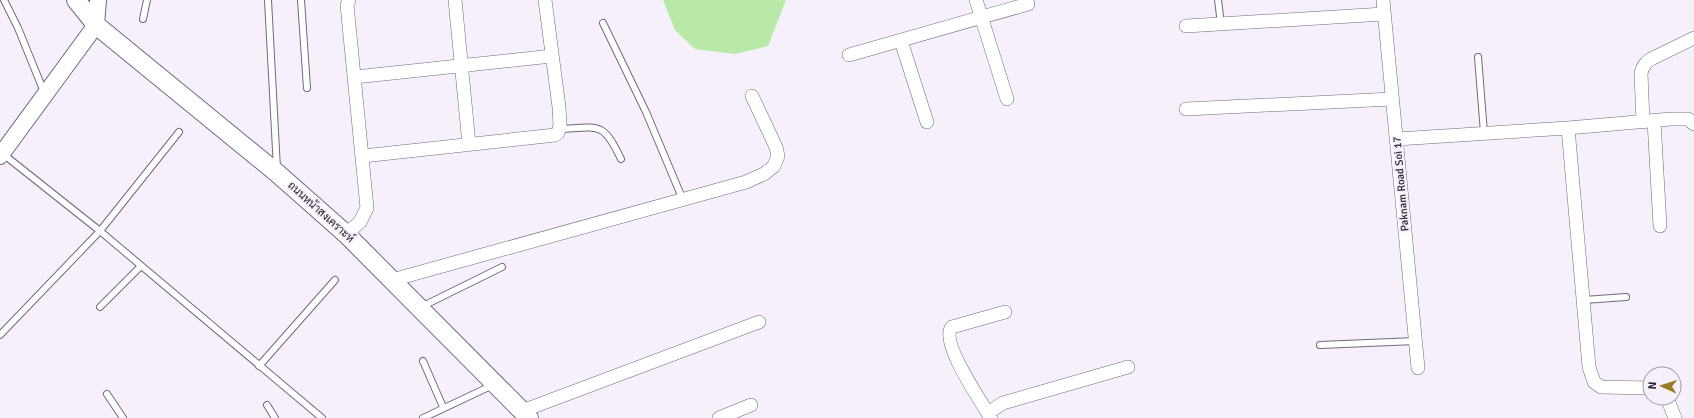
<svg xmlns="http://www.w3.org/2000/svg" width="1694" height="418" font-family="Signika,Sarabun,sans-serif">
<rect width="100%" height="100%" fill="#f6f0fb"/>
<!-- green -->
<path fill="#b8e9a8" d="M 663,0 L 786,0 L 768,46 L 735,54 L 695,49 L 675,30 Z"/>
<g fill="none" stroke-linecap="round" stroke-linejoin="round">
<!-- service casing -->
<g stroke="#75677f" stroke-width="8">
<path id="service" d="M 4,0 L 18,28 L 44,92
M 268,0 L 277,169
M 301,0 L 307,88
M 1218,0 L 1221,24
M 143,19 L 147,0
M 603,23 L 646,112 L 683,200
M 1478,57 L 1484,133
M 560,129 C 599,127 603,121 621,159
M 3,154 L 100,231 L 322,418
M 1584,300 L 1626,297
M 100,307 L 141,266
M 421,307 L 502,267
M 0,335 L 100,231 L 179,132
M 1320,345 L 1416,341
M 423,361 L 443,407
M 259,366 L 335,280
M 107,394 L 123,418
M 267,405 L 275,418
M 423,418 L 493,385"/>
</g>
<!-- minor casing -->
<g stroke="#75677f" stroke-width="14">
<path id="minor" d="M 455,0 L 469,144
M 976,0 L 1007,99
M 1383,0 L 1418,368
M 1186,26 L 1384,14
M 901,41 L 927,122
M 849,55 L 1028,4
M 355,77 L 552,56
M 1186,109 L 1392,99
M 1654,121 L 1660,226
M 1643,122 L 1641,73 C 1643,66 1645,63 1651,59 L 1694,38
M 1568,128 L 1589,367 L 1594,382 L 1601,387 L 1650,388
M 1397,139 L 1568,128 L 1671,119 L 1688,119 L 1694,124
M 363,156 L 555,135 L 558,133 L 560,125 L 559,107 L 545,0
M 346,234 L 360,222 L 367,208 L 347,5 L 349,0
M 392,280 L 746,182 L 764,174 L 774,166 L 778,156 L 776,147 L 752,96
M 1667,398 L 1675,418
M 522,411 L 759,322
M 988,413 L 1003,403 L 1128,367
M 719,418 L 751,405
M 991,418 C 982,403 939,341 952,327 L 1005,312"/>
</g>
<!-- tertiary casing -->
<g stroke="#75677f" stroke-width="18">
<path id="tertiary" d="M 0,156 L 96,25 L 98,0"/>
</g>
<!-- secondary casing -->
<g stroke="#75677f" stroke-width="20">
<path id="secondary" d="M 76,0 L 96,25 L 277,173 L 346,234 L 529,418"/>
</g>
<!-- service -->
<use href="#service" stroke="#fff" stroke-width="6"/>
<!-- minor -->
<use href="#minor" stroke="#fff" stroke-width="13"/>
<!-- tertiary -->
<use href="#tertiary" stroke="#fff" stroke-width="16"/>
<!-- secondary -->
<use href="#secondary" stroke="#fff" stroke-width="18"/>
</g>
<g text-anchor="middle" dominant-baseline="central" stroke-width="4" stroke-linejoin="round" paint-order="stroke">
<!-- street labels -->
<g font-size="11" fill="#2a242e" stroke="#f6f0fb">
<text transform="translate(1401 184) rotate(-95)">Paknam Road Soi 17</text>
<text transform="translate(321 212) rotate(42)">ถนนหน้าสงเคราะห์</text>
</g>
</g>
<!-- north arrow -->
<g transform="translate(1662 386) rotate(273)"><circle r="19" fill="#f6f0fb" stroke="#a49ea9"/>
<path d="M0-3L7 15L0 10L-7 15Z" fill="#9b7a24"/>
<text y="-6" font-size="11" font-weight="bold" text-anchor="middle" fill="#2a242e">N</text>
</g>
</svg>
